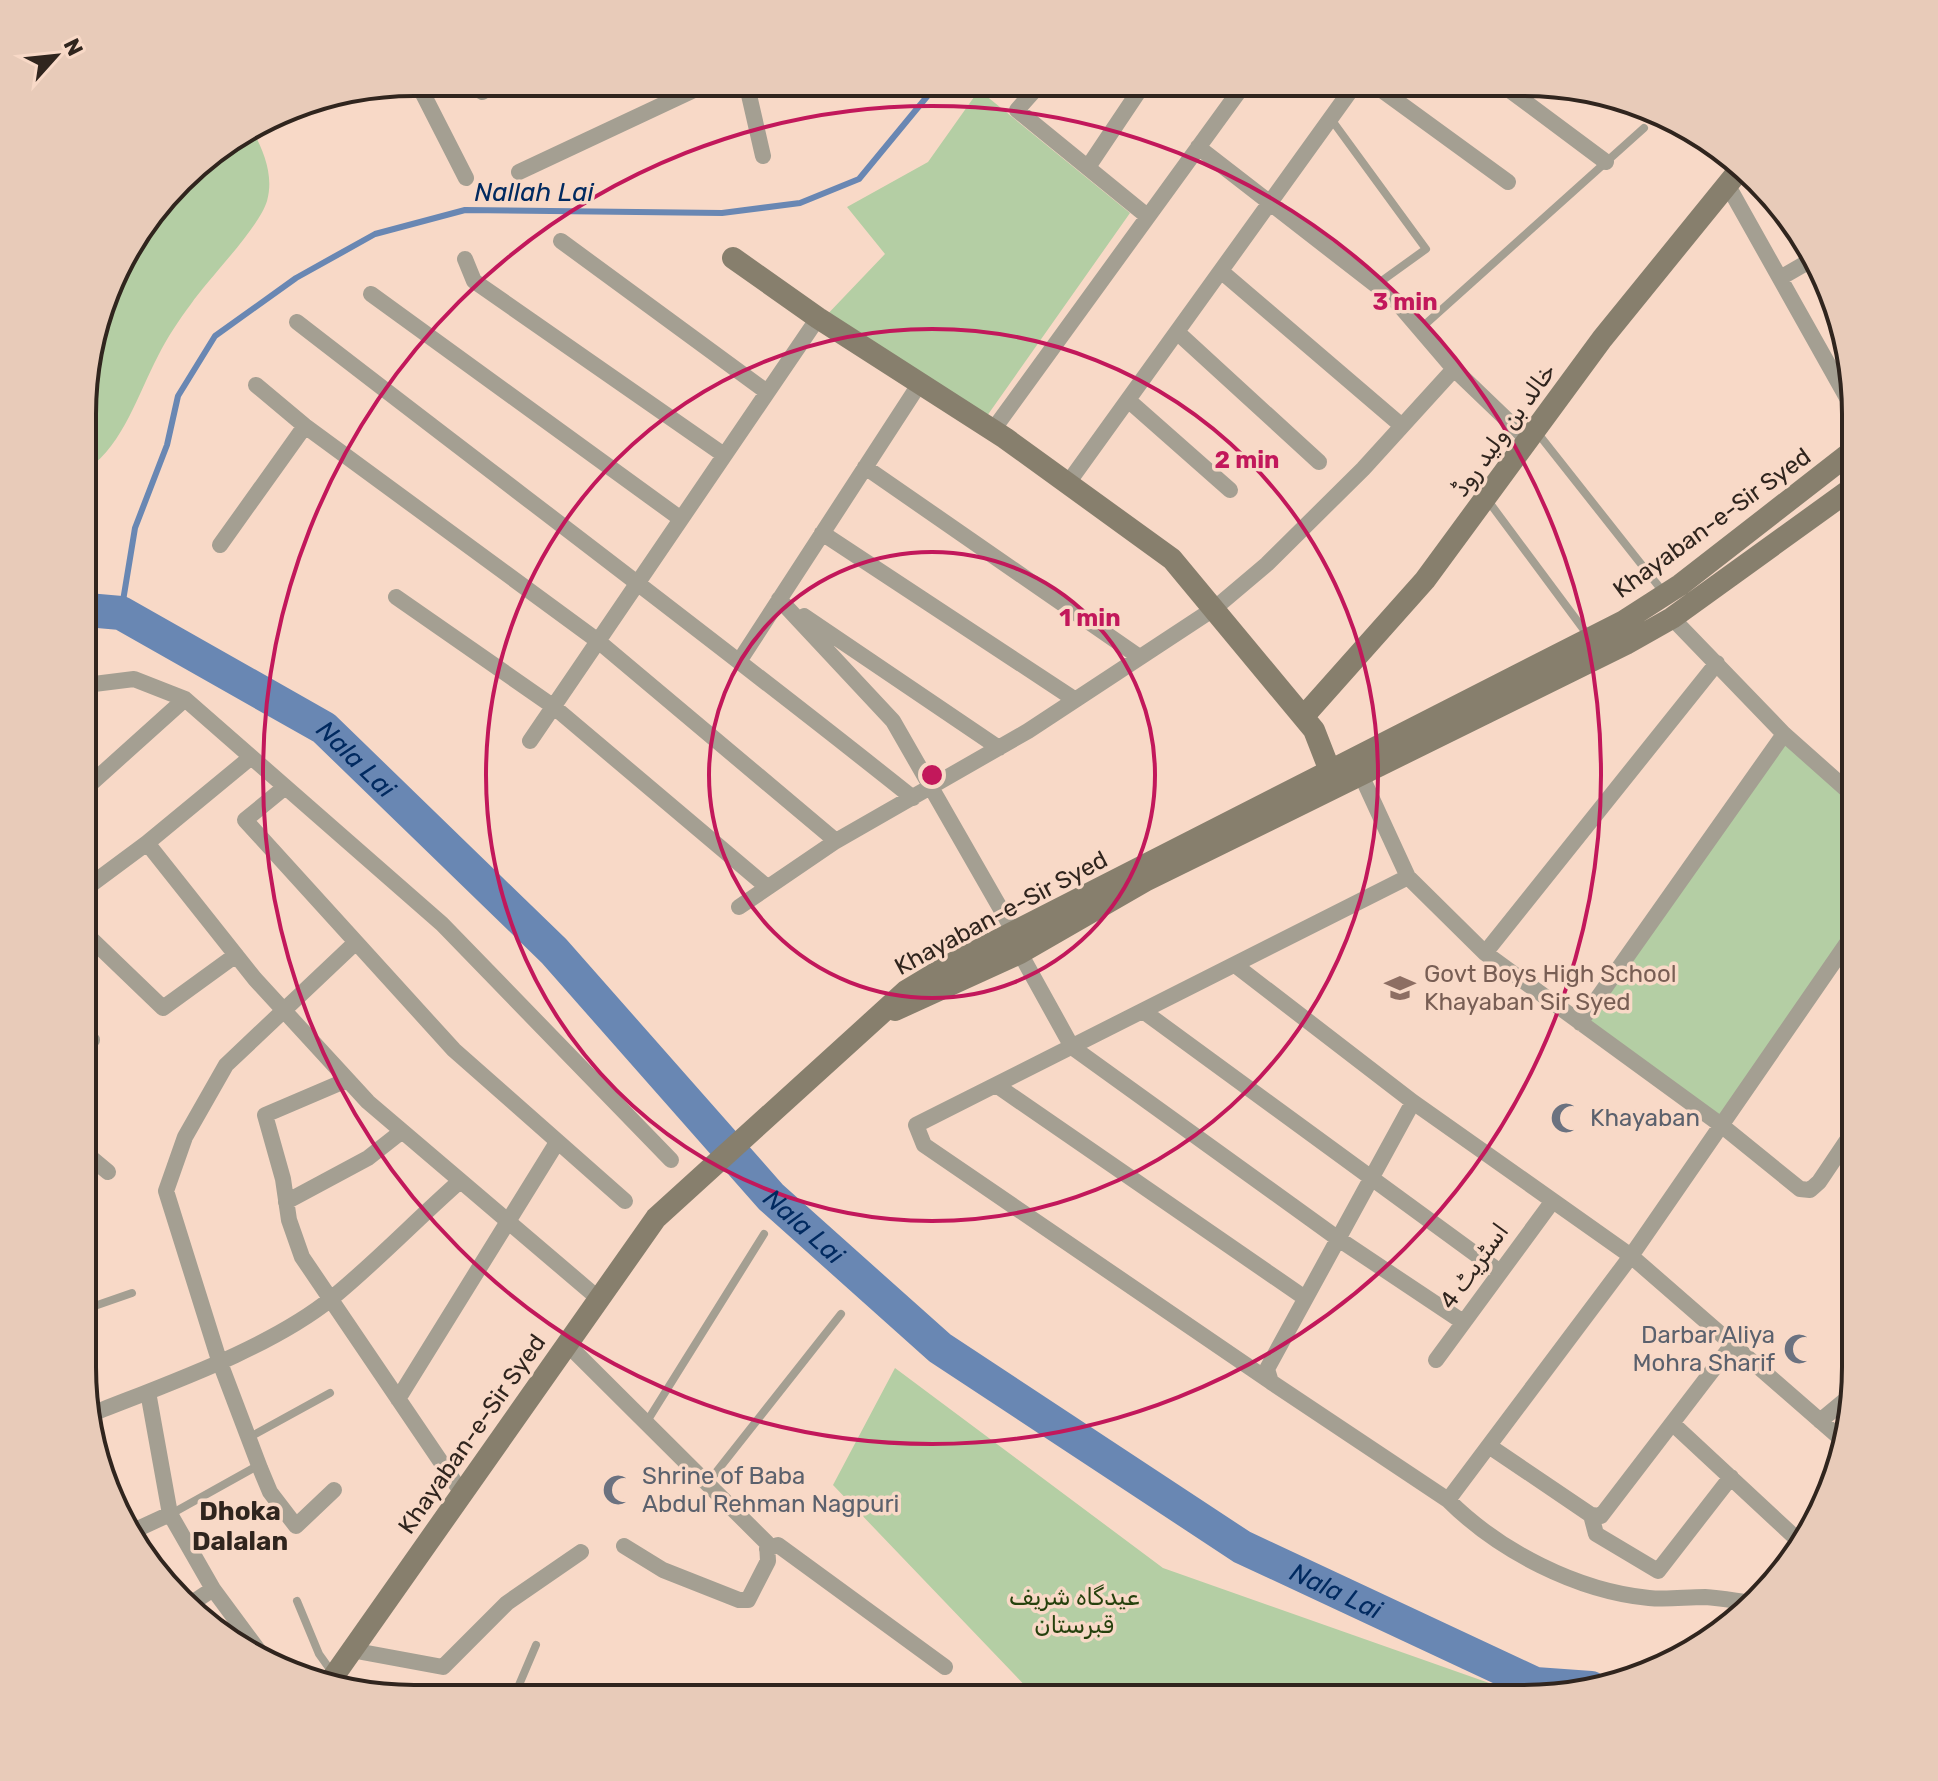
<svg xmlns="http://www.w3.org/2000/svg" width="1938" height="1781" font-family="Rubik,'Noto Sans Arabic',sans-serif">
<rect width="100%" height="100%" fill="#f8d9c7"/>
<!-- green -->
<path fill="#b4cea4" d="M 979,90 L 1130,213 L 982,423 L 822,320 L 885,254 L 847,207 L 928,162 Z
M 253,131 C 264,152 274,176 267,201 C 259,228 208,279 191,304 C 179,320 167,338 158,356 C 138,394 124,443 88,469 L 88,350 L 127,248 L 195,164 Z
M 1784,734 L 1856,797 L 1856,930 L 1721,1125 L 1580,1023 Z
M 895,1368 L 1163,1568 L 1532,1698 L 1031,1699 L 1033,1694 L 833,1485 Z"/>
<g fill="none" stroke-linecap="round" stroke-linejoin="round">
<!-- stream -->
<path stroke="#6987b3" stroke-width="6" d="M 121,613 L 135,528 L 167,445 L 178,396 L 215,336 L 296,278 L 375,234 L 465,210 L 722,213 L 800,203 L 859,179 L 939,82"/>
<!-- river -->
<path stroke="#6987b3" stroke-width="34" id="s1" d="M 87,610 L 121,613 L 324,728 L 554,951 L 771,1197 L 940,1348 L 1242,1547 L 1535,1684 L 1591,1688"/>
<!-- lane -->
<path stroke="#a49f92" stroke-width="8" d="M 1331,119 L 1426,249 L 1376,285
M 1420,329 L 1644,128
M 1536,431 L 1664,593
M 1486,498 L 1590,638
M 83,1310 L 132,1293
M 646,1423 L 764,1234
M 250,1437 L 330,1393
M 706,1485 L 841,1314
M 171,1514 L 259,1465
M 297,1601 L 319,1654 L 334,1675
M 513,1699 L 536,1645"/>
<!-- street -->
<path stroke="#a49f92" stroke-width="16" d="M 417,82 L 466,178
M 746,82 L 763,156
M 1042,82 L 1017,110 L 1147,216
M 1372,83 L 1508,182
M 1500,83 L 1606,162
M 482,92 L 499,82
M 1198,147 L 1395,300 L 1454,369 L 1528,440
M 1088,167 L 1145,82
M 519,172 L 711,82
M 1727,184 L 1855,412
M 561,241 L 767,392
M 465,259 L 474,281 L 724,455
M 1222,272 L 1402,426
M 1780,278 L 1813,259
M 371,294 L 681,519
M 297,322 C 502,481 710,636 913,798
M 1177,332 L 1319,462
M 256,385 L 305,426 L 598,641 L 836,841
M 1128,400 L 1230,490
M 993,430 L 1245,83
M 865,467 L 1138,656
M 1068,483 L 1356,83
M 822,533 L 1074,699
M 220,545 L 305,426
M 396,597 L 554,707 L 767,887
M 779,599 L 893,721 L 1014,932
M 804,616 L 999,748
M 1672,618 L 1784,734 L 1856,798
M 740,660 L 920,383
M 86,685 L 134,679 L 185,699 L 442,924 L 671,1160
M 530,741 L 818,318
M 250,758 L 147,843 L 255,979 L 368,1102 L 599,1299
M 1362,777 L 1408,877 L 1485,953 L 1721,1125 L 1800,1189 L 1810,1190 L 1819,1182 L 1856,1127
M 86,788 L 185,699
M 284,788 L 245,820 L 454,1050 L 625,1201
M 85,889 L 147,843
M 739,907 L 836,841 L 1028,731 L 1215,608 L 1267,564 L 1363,469 L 1454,369
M 85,933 L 163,1008 L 236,955
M 1020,953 L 1072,1047 L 1337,1238 L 1463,1322
M 1485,953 L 1717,663
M 1235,965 L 1413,1102 L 1631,1256 L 1840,1438
M 1143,1011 L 1500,1272
M 1580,1023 L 1784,734
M 85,1048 L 92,1040 L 85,1033
M 347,1080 L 265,1115 L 283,1179 L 289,1220 L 302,1257 L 462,1493
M 996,1085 L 1305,1298
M 1413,1102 L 1267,1369 L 1271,1382 L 1448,1500 C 1499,1551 1577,1591 1649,1598 C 1667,1600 1686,1597 1705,1597 C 1721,1598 1737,1601 1754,1603
M 84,1152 L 108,1172
M 286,1202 L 368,1158 L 401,1132
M 567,1344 L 767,1543 L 768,1561 L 748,1600 L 739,1600 L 663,1570 L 624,1546
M 1436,1360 L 1552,1202
M 1271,1382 L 924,1145 L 916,1125 L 1408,877
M 148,1392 L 170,1514 L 213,1589 L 270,1666
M 398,1399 L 556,1144
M 89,1415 C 164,1385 269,1349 332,1298 C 376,1262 416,1220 459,1182
M 1820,1421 L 1849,1397
M 1673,1424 L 1800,1542
M 1489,1446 L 1591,1515 L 1601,1516 L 1732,1345
M 334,1490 L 296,1526 L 270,1492 L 260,1468 L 219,1360 L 166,1191 L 185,1137 L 226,1065 L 355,943
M 1448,1500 L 1631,1256 L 1856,930
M 1591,1515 L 1596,1534 L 1658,1571 L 1731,1477
M 131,1532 L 170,1514
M 767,1549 L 778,1545 L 945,1667
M 189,1605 L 213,1589
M 351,1650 L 443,1667 L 507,1603 L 581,1552"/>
<!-- secondary -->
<path stroke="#877f6d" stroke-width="22" d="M 733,258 L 818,318 L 1005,438 L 1172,559 L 1314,730 L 1330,771
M 1304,716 L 1425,580 L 1602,339 L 1740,169
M 895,1010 L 1020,953 L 1145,881 L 1626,644 L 1672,618 L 1855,486
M 331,1680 L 656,1218 L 906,991 L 951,964 L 1624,621 L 1680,585 L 1855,449"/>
</g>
<!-- distance rings -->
<g fill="none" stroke="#c2185b" stroke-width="4">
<circle cx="932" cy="775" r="223"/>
<circle cx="932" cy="775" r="446"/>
<circle cx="932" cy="775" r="669"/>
</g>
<!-- icons -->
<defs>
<g id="school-bare" transform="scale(2.4)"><path d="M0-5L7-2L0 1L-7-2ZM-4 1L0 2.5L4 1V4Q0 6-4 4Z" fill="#8d6e63" stroke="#f8d9c7" stroke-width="2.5" paint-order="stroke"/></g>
<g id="mosque-bare" transform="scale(2.4)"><path d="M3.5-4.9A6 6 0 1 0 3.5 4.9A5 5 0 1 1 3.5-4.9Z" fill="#6b7280" stroke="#f8d9c7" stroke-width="2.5" paint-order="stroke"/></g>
</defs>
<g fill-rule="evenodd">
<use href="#school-bare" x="1400" y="988"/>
<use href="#mosque-bare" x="1566" y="1118"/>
<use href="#mosque-bare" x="1799" y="1349"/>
<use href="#mosque-bare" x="618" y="1490"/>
</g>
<g text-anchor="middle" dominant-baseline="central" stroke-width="7" stroke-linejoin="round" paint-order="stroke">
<!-- street labels -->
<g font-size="24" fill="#30251e" stroke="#f8d9c7">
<text transform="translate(1504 430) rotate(-54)">خالد بن ولید روڈ</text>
<text transform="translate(1712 523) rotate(-36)">Khayaban-e-Sir Syed</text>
<text transform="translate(1001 913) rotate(-28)">Khayaban-e-Sir Syed</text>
<text transform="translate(1474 1266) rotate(-54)">اسٹریٹ 4</text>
<text transform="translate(472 1434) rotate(-55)">Khayaban-e-Sir Syed</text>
</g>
<!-- education labels -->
<g font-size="24" fill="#785e54" stroke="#f8d9c7" text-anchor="start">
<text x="1424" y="974">Govt Boys High School<tspan x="1424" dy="28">Khayaban Sir Syed</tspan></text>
</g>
<!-- worship labels -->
<g font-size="24" fill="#5b616d" stroke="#f8d9c7" text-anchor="start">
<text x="1590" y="1118">Khayaban</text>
<text x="1775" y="1335" text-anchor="end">Darbar Aliya<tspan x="1775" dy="28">Mohra Sharif</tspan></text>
<text x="642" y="1476">Shrine of Baba<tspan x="642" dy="28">Abdul Rehman Nagpuri</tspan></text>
</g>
<!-- park labels -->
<g font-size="24" fill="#26410d" stroke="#f8d9c7">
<text x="1074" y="1597">عیدگاہ شریف<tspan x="1074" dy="28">قبرستان</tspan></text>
</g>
<!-- water labels -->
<g font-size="26" font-style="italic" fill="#012a60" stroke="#f8d9c7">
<text x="534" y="192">Nallah Lai</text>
<text stroke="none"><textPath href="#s1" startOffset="312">Nala Lai</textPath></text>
<text stroke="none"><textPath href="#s1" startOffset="960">Nala Lai</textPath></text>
<text stroke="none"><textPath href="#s1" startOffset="1608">Nala Lai</textPath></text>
</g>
<!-- neighbourhood labels -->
<g font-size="26" font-weight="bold" fill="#30251e" stroke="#f8d9c7">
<text x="240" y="1511">Dhoka<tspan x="240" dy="30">Dalalan</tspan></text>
</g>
</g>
<!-- crop -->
<path d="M0 0H1938V1781H0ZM414 96H1524A318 318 0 0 1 1842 414V1367A318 318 0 0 1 1524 1685H414A318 318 0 0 1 96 1367V414A318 318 0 0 1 414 96Z" fill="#e8cbb9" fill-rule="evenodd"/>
<path fill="none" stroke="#30251e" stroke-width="4" d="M414 96H1524A318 318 0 0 1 1842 414V1367A318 318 0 0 1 1524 1685H414A318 318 0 0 1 96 1367V414A318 318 0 0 1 414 96Z"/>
<circle cx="932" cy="775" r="12" fill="#c2185b" stroke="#f8d9c7" stroke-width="4"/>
<g font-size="24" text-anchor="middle" font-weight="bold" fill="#c2185b" stroke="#f8d9c7" stroke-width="7" stroke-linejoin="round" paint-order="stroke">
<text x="1405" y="310">3 min</text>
<text x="1247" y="468">2 min</text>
<text x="1090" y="626">1 min</text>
</g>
<!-- north arrow -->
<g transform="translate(56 56) rotate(63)" stroke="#f8d9c7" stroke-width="6" paint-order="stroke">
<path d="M0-6L14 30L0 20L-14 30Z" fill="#30251e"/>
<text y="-12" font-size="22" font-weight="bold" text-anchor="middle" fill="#30251e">N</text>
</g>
</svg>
